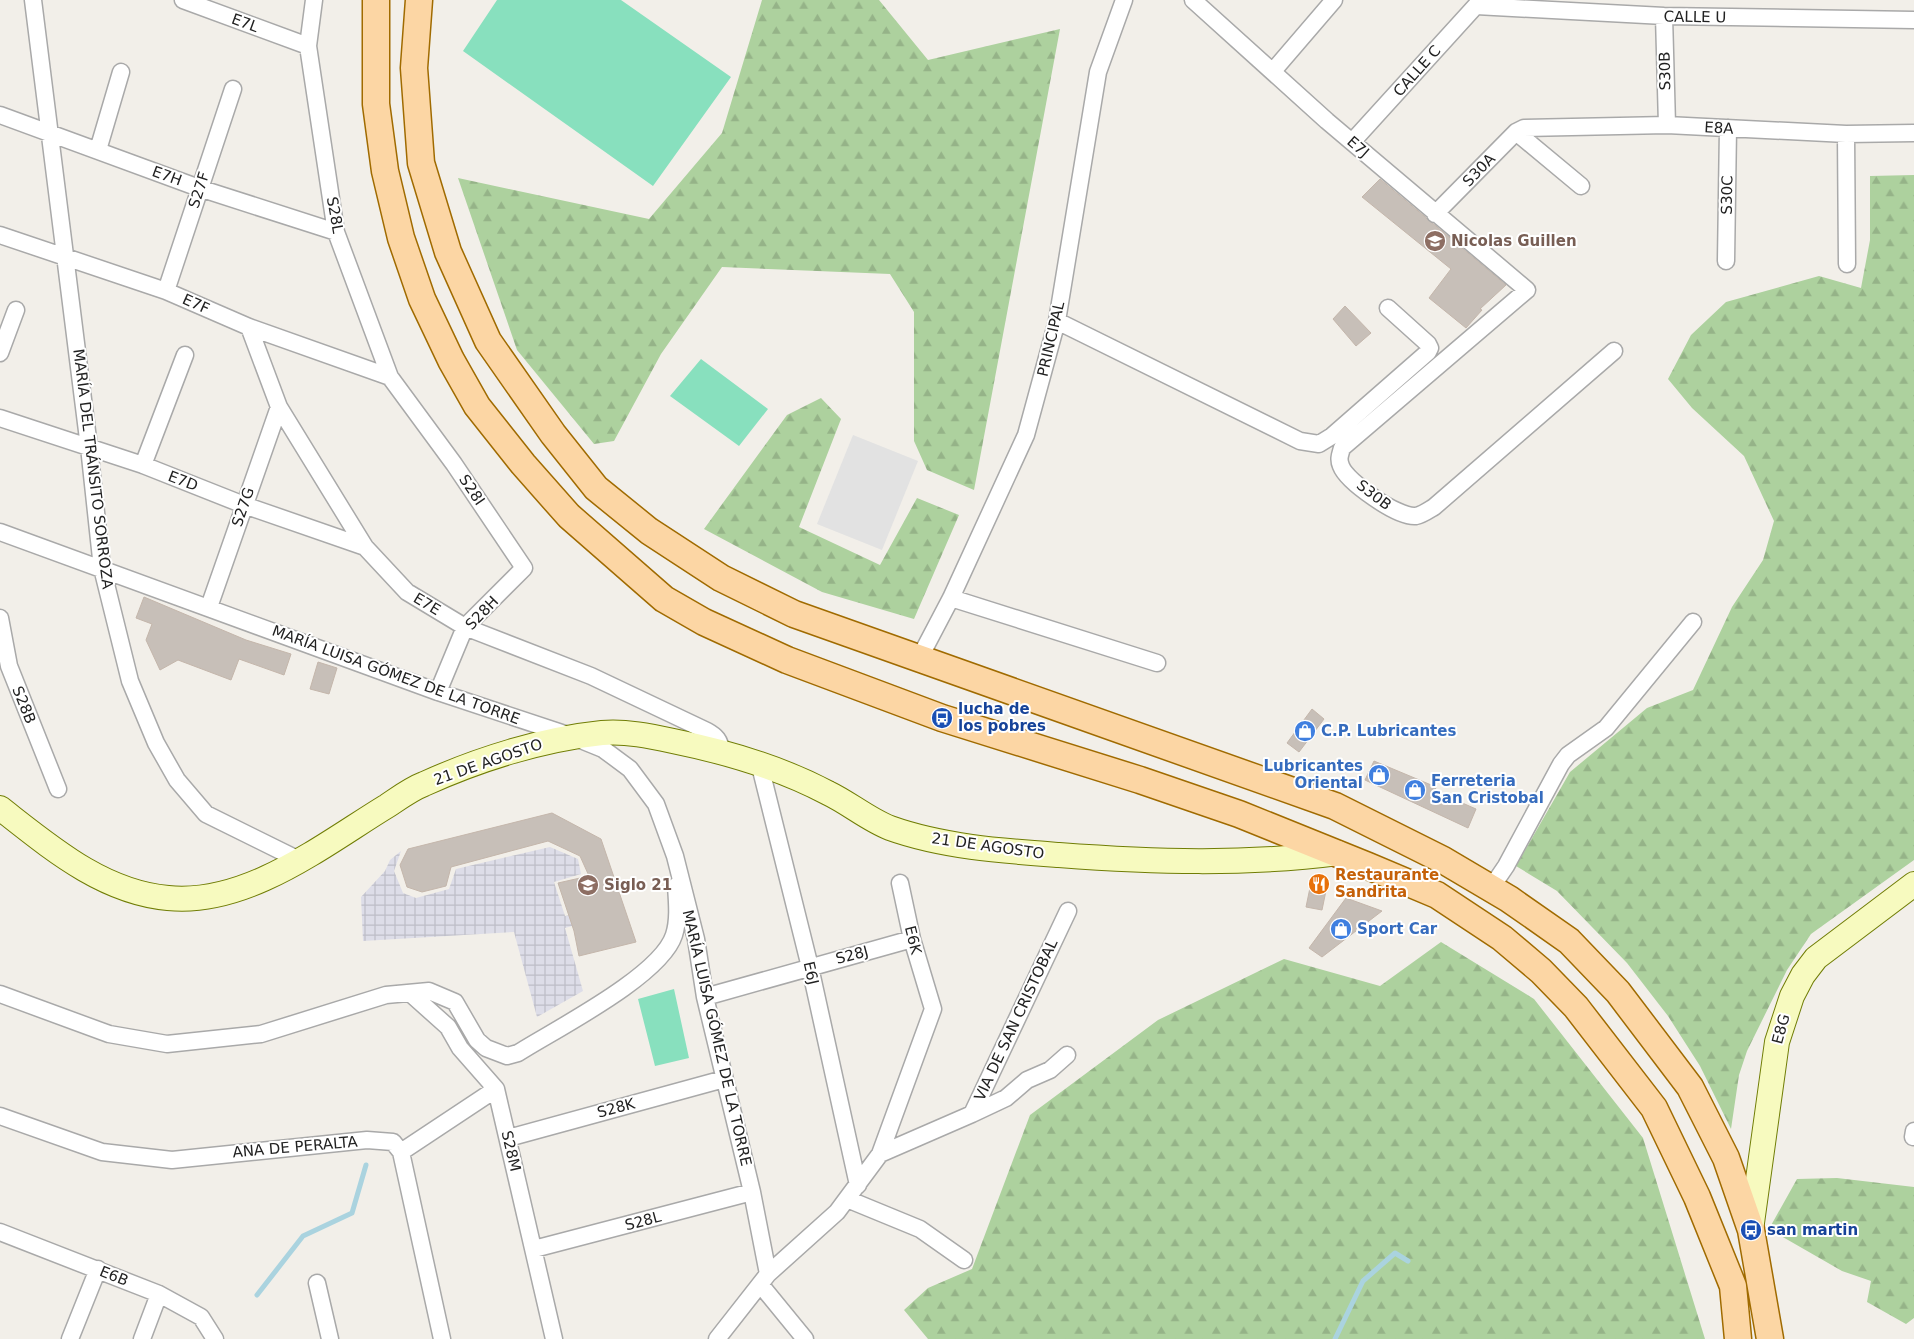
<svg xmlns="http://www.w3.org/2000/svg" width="1914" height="1339" font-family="'DejaVu Sans',sans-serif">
<defs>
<pattern id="forest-firs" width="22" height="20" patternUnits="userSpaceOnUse" patternTransform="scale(1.25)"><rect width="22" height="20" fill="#add19e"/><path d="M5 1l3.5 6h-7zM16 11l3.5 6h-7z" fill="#95b388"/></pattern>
<pattern id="plaza-grid" width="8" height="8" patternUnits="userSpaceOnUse" patternTransform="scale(1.25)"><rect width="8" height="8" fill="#dddde8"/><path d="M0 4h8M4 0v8" fill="none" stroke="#bdbdc7"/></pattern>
</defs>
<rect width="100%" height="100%" fill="#f2efe9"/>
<!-- forest -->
<path fill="url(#forest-firs)" d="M 762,0 L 879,0 L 928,60 L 1060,29 L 974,490 L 927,470 L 914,441 L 914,312 L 890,274 L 722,267 L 661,354 L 614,441 L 594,444 L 517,350 L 458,178 L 649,219 L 722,133 Z
M 1914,175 L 1914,860 L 1811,934 L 1787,970 L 1747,1051 L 1739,1075 L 1731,1129 L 1700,1066 L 1668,1016 L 1627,963 L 1557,891 L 1516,866 L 1570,772 L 1647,708 L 1693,690 L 1732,607 L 1763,560 L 1774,521 L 1744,456 L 1692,408 L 1668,379 L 1691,335 L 1726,302 L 1819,276 L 1861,288 L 1870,240 L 1870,176 Z
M 821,398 L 841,419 L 799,527 L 880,565 L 917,498 L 959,515 L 914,619 L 822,592 L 704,529 L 787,415 Z
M 1441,942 L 1534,999 L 1643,1138 L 1705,1339 L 928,1339 L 904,1310 L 928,1288 L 972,1269 L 1030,1115 L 1158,1020 L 1284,959 L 1380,986 Z
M 1837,1178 L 1914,1187 L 1914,1318 L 1906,1324 L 1867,1302 L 1871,1281 L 1842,1271 L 1769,1229 L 1797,1179 Z"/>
<!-- pitch -->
<path fill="#88e0be" d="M 497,0 L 621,0 L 731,77 L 653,186 L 463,51 Z
M 701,359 L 768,409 L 739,446 L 670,396 Z
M 674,989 L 689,1058 L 655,1066 L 638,999 Z"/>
<!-- parking -->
<path fill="#e2e2e2" d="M 853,435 L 918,461 L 882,550 L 817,524 Z"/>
<!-- plaza -->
<path fill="url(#plaza-grid)" d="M 550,847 L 578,859 L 581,874 L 554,882 L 565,916 L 594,911 L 597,919 L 565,928 L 583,991 L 537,1017 L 514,932 L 363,941 L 361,897 L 385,871 L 390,860 L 401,851 L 394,871 L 403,893 L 416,898 L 449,889 L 456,869 Z"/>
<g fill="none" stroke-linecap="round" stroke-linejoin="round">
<!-- stream -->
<path stroke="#aad3df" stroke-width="5" d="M 257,1295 L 303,1236 L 352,1213 L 366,1165
M 1335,1339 L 1363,1281 L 1395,1253 L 1408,1261"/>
</g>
<!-- building -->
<path fill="#c7bfb8" stroke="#c4b6ab" d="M 1380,179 L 1506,285 L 1480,309 L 1482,310 L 1466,328 L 1429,298 L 1451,269 L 1362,197 Z
M 1345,306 L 1371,333 L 1356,346 L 1333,319 Z
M 144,597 L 246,640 L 291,654 L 284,675 L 239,659 L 231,680 L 178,660 L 160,670 L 146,640 L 152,624 L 136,618 Z
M 318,662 L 337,668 L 329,694 L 310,689 Z
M 1312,709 L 1324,719 L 1299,752 L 1287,743 Z
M 1374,761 L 1436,787 L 1435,791 L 1476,809 L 1468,828 L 1365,780 Z
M 552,813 L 601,839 L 636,942 L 579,956 L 574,931 L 558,883 L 589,876 L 580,856 L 548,841 L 451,867 L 446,886 L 422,892 L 407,887 L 400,865 L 408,849 Z
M 1312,878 L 1328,881 L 1322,910 L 1306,907 Z
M 1346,898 L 1382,911 L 1322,957 L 1309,948 Z"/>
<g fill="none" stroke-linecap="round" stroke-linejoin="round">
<!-- street casing -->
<g stroke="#a9a9a9" stroke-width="19">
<path id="street" d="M 33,0 L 89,447 L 102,568 L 130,681 L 156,743 L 177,780 L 206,814 L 299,860
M 183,0 L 308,46
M 314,0 L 308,46 L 336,232 L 390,377 L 454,464 L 524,568 L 465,627 L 438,692
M 1193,0 L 1327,121 L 1527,290 L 1342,448 C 1340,455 1338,459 1341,466 C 1347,482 1398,518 1416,516 C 1422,515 1429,510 1434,507 L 1614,351
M 1476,6 L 1664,16 L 1914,20
M 1664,16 L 1667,125
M 1273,71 L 1334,0
M 0,115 L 199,188 L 336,232
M 1516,132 L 1581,186
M 1846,134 L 1847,264
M 1352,142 L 1481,0
M 98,150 L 121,72
M 1435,214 L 1516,132 L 1524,128 L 1667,125 L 1846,134 L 1914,133
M 0,235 L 166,291 L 249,327 L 390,377
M 1726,261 L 1728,128
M 166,291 L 233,89
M 1057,321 L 1300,441 L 1319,444 L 1332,436 L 1428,352 L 1430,348 L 1428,344 L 1388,308
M 249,327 L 279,407 L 365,547 L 407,592 L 465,627 L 591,676 L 707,731 C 716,736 720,740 721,751
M 0,353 L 16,310
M 0,418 L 143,465 L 244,505 L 365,547
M 143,465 L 185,355
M 0,532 L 438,692 L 571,736 L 603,749 L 630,769 L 656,804 L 675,856 L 696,939 L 705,997 L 752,1192 L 768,1274
M 951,598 L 1157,663
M 209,607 L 279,407
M 0,618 L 9,666 L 58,789
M 919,659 L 951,598 L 1026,435 L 1057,321 L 1098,72 L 1124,0
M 759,762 L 810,967 L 858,1185
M 1491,888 L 1506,866 L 1561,764 L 1568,755 L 1606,728 L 1693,622
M 410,993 L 448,1027 L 460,1048 L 496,1089 L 554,1339
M 0,994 L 109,1034 L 167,1044 L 261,1034 L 386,995 L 429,991 L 455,1002 L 477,1040 L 486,1048 L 507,1056 L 518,1053 C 556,1029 661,976 674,935 C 679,920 677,901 676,886
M 705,997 L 912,939
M 972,1114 L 1006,1098 L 1027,1080 L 1050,1070 L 1067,1055
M 0,1116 L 102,1152 L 172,1160 L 367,1140 L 393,1142 L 401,1152 L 442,1339
M 1913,1137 L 1914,1131
M 508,1138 L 724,1079
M 401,1152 L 496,1089
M 880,1154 L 933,1009 L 912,939 L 900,883
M 847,1199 L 920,1229 L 964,1260
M 0,1232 L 159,1294 L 201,1317 L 215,1339
M 534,1249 L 752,1192
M 317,1283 L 330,1339
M 760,1284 L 805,1339
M 70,1339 L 98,1269
M 142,1339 L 159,1294
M 717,1339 L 768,1274 L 837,1212 L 880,1154 L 972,1114 L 1068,911"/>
</g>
<!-- secondary casing -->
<g stroke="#707d05" stroke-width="26">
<path id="secondary" d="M 0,808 C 50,847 102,892 168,898 C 247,906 323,845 387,806 C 399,798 411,789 424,784 C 479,759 543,739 602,733 C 626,731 650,736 673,741 C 727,752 779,767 828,793 C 849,803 869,820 890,828 C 943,847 1004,851 1059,855 C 1153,862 1245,865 1338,853
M 1751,1230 L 1777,1042 L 1792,996 L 1803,975 L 1816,958 L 1914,884"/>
</g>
<!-- primary casing -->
<g stroke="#a06b00" stroke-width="29">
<path id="primary" d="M 376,0 L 376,104 L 385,171 L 401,238 L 422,299 L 451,360 L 477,406 L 523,464 L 569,516 L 664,599 L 704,622 L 787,660 L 942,718 L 1140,780 L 1239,814 L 1368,866 L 1437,895 L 1502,938 L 1541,971 L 1576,1007 L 1654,1108 L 1697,1197 L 1733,1286 L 1738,1339
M 419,0 L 414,68 L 421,163 L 448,252 L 488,341 L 553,434 L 596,488 L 649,531 L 721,578 L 794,614 L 1335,806 L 1443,860 L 1509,899 L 1569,941 L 1618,992 L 1690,1087 L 1726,1158 L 1751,1230 L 1770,1339"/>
</g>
<!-- street -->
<use href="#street" stroke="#fff" stroke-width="16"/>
<!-- secondary -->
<use href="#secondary" stroke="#f7fabf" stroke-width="24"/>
<!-- primary -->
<use href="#primary" stroke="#fcd6a4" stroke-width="26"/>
</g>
<!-- icons -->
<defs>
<g id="school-disc" transform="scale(1.125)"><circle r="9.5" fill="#8d6e63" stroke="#fff"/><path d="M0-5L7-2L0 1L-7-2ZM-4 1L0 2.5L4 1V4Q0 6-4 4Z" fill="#fff"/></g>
<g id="bus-disc" transform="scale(1.125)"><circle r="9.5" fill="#1a4fb4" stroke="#fff"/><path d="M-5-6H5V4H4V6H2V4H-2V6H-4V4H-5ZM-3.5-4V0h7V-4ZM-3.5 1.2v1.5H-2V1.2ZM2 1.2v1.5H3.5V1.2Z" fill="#fff"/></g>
<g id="shop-disc" transform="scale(1.125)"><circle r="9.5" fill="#3f7fe0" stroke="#fff"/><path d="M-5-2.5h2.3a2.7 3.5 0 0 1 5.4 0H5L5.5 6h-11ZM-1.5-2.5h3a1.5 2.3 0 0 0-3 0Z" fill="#fff"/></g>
<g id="restaurant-disc" transform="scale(1.125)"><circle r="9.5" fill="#e8710a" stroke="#fff"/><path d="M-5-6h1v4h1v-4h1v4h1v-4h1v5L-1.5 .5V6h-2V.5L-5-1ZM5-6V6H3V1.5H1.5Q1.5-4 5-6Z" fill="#fff"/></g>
<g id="university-disc" transform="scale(1.125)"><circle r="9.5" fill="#8d6e63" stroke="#fff"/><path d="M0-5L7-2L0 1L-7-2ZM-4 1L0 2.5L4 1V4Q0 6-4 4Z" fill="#fff"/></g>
</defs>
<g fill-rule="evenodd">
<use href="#school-disc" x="1435" y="241"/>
<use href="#bus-disc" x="942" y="718"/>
<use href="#shop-disc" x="1305" y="731"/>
<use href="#shop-disc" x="1379" y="775"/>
<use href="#shop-disc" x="1415" y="790"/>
<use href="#restaurant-disc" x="1319" y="884"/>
<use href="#university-disc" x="588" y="885"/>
<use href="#shop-disc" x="1341" y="929"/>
<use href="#bus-disc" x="1751" y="1230"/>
</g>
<g text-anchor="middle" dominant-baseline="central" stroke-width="4" stroke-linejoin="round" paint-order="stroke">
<!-- street labels -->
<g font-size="15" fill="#222" stroke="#fff">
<text transform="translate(1695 17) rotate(1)">CALLE U</text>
<text transform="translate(245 23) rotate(20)">E7L</text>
<text transform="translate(1417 71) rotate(-48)">CALLE C</text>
<text transform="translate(1665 71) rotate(-91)">S30B</text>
<text transform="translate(1719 128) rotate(3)">E8A</text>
<text transform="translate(1358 147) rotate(41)">E7J</text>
<text transform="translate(1479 170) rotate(-46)">S30A</text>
<text transform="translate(167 176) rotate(20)">E7H</text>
<text transform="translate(199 190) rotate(-72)">S27F</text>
<text transform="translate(1727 195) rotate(-89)">S30C</text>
<text transform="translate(335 215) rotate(80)">S28L</text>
<text transform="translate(196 304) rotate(24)">E7F</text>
<text transform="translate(1051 339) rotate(-77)">PRINCIPAL</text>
<text transform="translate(93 469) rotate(83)">MARÍA DEL TRÁNSITO SORROZA</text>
<text transform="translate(183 481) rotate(21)">E7D</text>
<text transform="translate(472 490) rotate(56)">S28I</text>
<text transform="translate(1374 495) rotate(38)">S30B</text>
<text transform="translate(243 507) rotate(-71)">S27G</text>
<text transform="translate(427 604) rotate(31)">E7E</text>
<text transform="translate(482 613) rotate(-46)">S28H</text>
<text transform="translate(396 675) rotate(20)">MARÍA LUISA GÓMEZ DE LA TORRE</text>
<text transform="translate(24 705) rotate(68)">S28B</text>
<text transform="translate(488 762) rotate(-19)">21 DE AGOSTO</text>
<text transform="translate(988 846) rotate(8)">21 DE AGOSTO</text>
<text transform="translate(913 940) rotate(76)">E6K</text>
<text transform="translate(852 955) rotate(-15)">S28J</text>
<text transform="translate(811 973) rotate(77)">E6J</text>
<text transform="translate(1016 1020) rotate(-65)">VIA DE SAN CRISTOBAL</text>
<text transform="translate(1781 1029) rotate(-75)">E8G</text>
<text transform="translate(717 1038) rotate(77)">MARÍA LUISA GÓMEZ DE LA TORRE</text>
<text transform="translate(616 1108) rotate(-15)">S28K</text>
<text transform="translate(295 1147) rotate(-5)">ANA DE PERALTA</text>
<text transform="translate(511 1151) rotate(77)">S28M</text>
<text transform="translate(643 1221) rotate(-15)">S28L</text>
<text transform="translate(114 1276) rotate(22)">E6B</text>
</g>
<!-- education labels -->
<g font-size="15" font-weight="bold" fill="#785e54" stroke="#fff" text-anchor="start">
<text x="1451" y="241">Nicolas Guillen</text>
<text x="604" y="885">Siglo 21</text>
</g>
<!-- transit labels -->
<g font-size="15" font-weight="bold" fill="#164399" stroke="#fff" text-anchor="start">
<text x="958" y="709">lucha de<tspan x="958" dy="17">los pobres</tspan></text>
<text x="1767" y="1230">san martin</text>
</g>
<!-- shop labels -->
<g font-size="15" font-weight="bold" fill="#366cbe" stroke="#fff" text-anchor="start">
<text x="1321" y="731">C.P. Lubricantes</text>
<text x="1363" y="766" text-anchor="end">Lubricantes<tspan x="1363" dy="17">Oriental</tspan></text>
<text x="1431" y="781">Ferreteria<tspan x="1431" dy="17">San Cristobal</tspan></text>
<text x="1357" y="929">Sport Car</text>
</g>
<!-- food labels -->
<g font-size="15" font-weight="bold" fill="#c56008" stroke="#fff" text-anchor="start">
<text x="1335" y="875">Restaurante<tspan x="1335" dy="17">Sandrita</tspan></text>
</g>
</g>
</svg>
